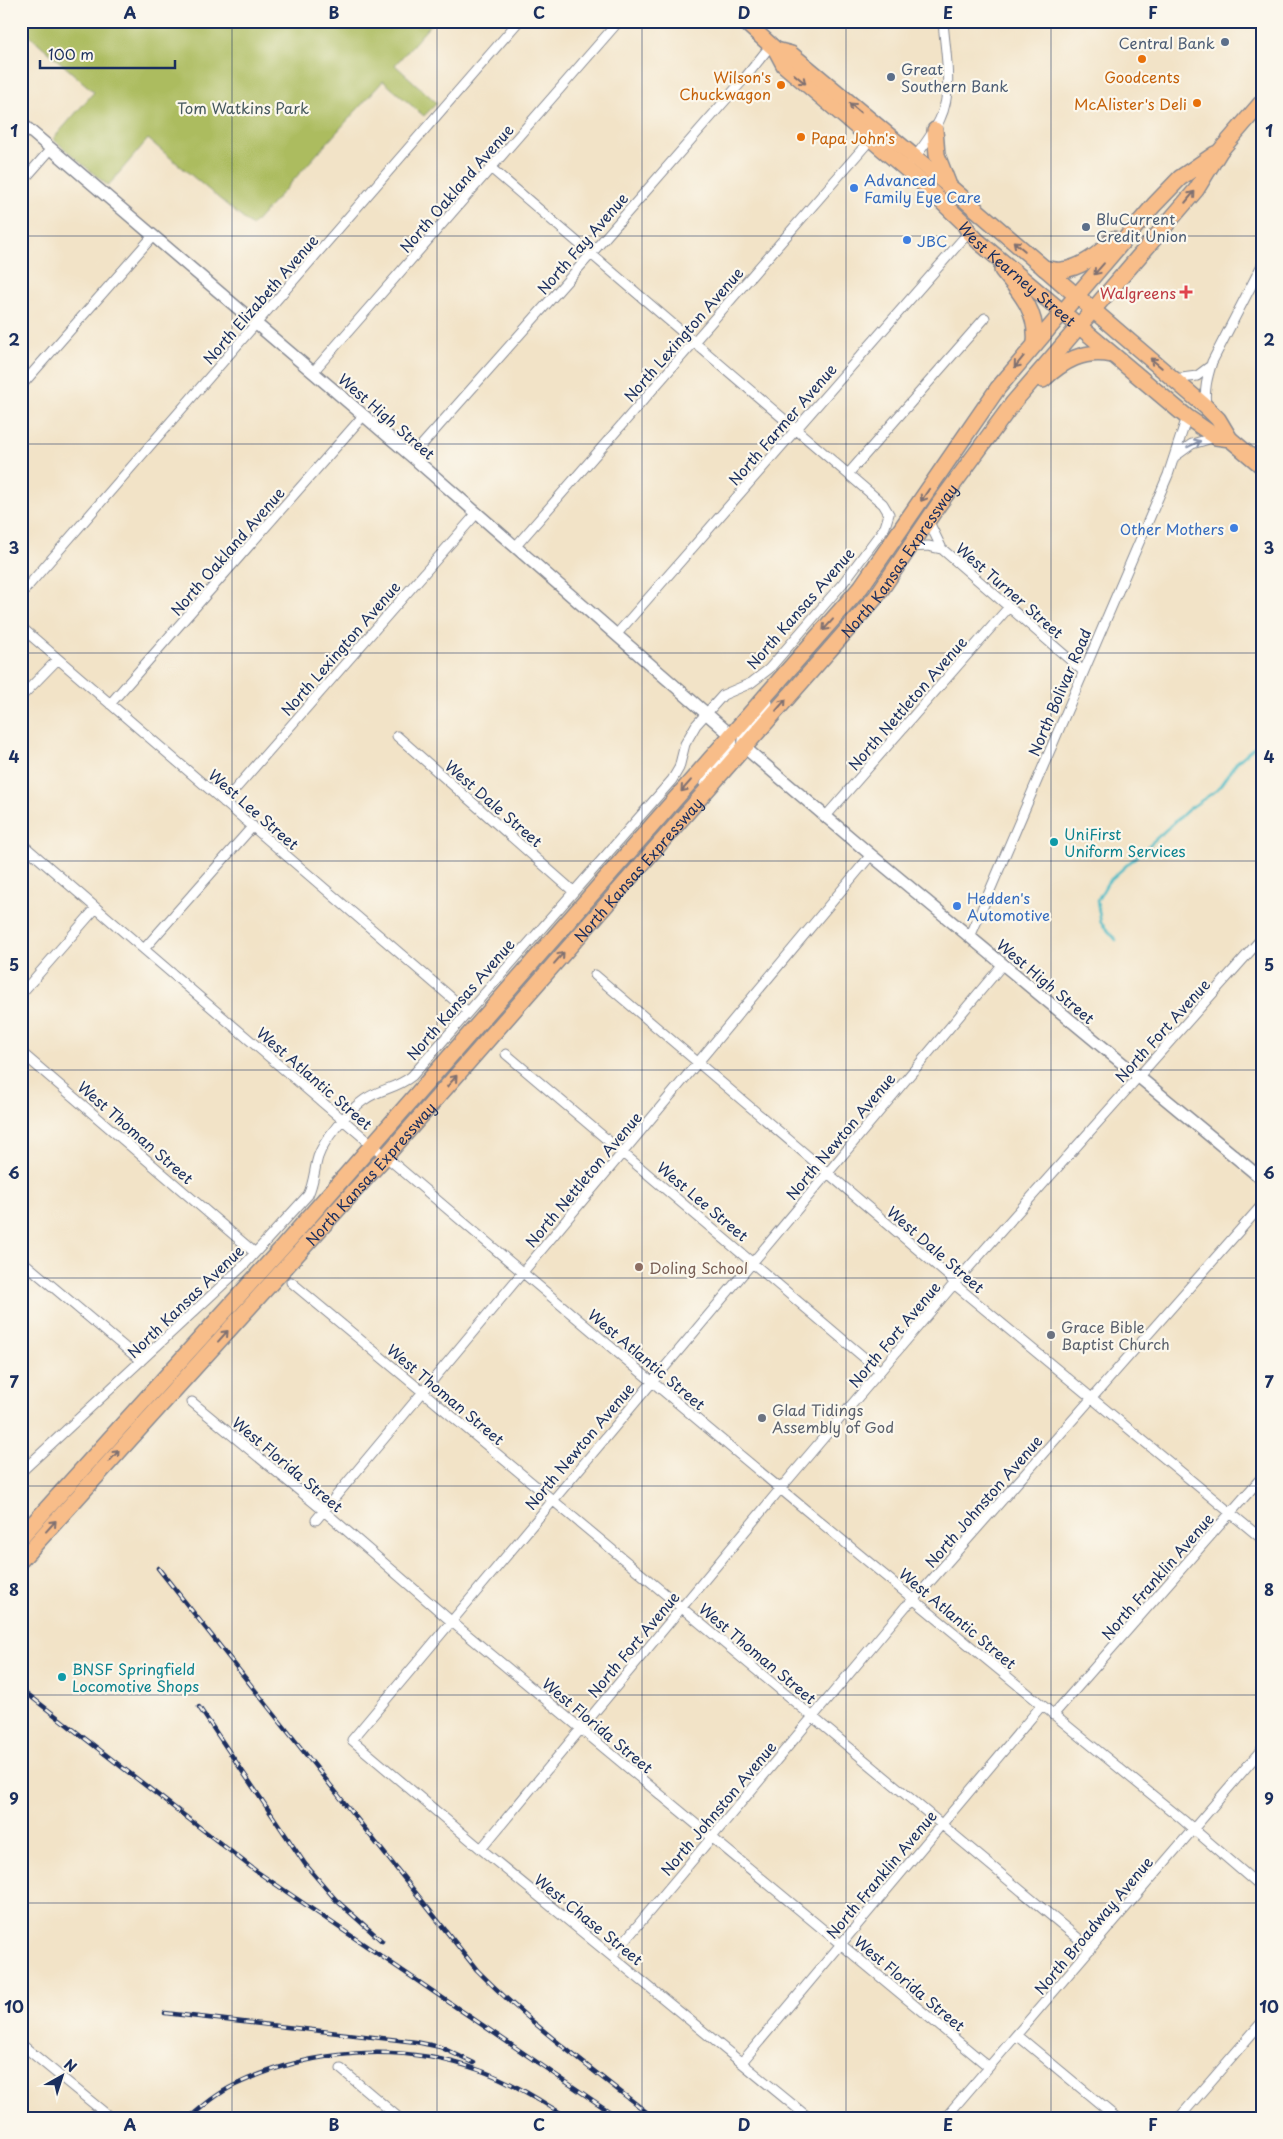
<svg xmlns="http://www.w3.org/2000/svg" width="1283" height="2139" font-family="'Playpen Sans',sans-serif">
<rect width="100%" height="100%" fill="#fbf7ec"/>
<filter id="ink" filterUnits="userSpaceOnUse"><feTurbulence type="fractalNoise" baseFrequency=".02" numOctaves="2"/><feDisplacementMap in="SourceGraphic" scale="10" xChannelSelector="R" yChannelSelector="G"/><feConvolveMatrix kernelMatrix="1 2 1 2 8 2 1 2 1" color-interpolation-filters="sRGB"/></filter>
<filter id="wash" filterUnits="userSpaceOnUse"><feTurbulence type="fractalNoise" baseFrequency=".0096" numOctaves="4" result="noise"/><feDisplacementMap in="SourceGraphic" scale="20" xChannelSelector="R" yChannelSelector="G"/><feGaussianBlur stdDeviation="1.12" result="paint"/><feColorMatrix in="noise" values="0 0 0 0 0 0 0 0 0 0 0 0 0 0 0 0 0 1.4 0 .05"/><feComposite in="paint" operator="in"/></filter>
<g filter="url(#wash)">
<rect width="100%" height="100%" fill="#f2e3c7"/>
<!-- green -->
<path fill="#acbc5e" stroke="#64765e" d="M 21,21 L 434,21 L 395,65 L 437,103 L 424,116 L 383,81 L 252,226 L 148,139 L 108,186 L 53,139 L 94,92 L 21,28 Z"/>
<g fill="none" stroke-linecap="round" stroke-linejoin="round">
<!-- stream -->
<path stroke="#4dbbc6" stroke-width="2.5" d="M 1116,940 L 1101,923 L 1097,901 L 1108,882 L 1189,809 L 1217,790 L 1236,763 L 1262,740"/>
</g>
</g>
<g filter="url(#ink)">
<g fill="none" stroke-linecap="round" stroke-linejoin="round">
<!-- minor casing -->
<g stroke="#868992" stroke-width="11">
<path id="minor" d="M 912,161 C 923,147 933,134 940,119 C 954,89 945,52 943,21
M 21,183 L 51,149
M 313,372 L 619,21
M 1174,379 L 1197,376 L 1209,367
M 21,386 L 153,236
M 1206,406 C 1204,390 1207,378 1212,362 L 1262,265
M 412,456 L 591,254 L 744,79 L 771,45
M 1174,457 L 1192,444 L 1216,437
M 848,474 L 985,318
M 928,520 L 942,549 L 1083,671
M 516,546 L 871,139
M 910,547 L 928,546 L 942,549
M 21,594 L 519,21
M 21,627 L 468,1012
M 616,635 L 969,232
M 21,697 L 58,659
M 110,704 L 364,415
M 397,736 L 573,891
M 224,802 L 477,513
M 826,816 L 1009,607
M 21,843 C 404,1175 790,1501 1183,1820 L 1262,1888
M 970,937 L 1168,475 L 1187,417
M 144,949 L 253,826
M 595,975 L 950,1277 L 954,1284 L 1262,1539
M 21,994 L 96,908
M 21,1052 L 255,1253
M 506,1054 L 880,1371
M 21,1260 L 141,1361
M 291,1282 L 1091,1949
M 192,1402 L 324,1511 L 452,1622 L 989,2067
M 21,1472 L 244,1265 L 308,1195 C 314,1183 314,1170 318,1157 C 324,1139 348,1111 364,1100 C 379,1089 396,1089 412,1076 L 672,780 L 679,768 L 685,744 L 696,725 L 723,695 L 751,683 L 769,669 L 843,583 L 885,527 L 889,514 L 883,504 L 492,169
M 316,1520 L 871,855
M 1053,1715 L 1262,1477
M 481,1849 L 781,1488 L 954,1284 L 1262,938
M 612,1956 L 906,1606 L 914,1600 L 1262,1205
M 1017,2035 L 1117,2118
M 21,2044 L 111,2118
M 742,2062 L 1042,1705
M 341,2069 L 399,2118
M 809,2118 L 481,1849 L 352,1740 L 1003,964
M 945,2118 L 1262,1749
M 1179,2118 L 1262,2022"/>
</g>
<!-- tertiary casing -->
<g stroke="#868992" stroke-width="14">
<path id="tertiary" d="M 21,123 L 417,461 L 731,735 L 732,746 L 706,784
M 767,703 C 759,716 741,730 744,747 L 871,855 L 1262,1179"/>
</g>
<!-- primary casing -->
<g stroke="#868992" stroke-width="18">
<g id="primary">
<path id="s1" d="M 744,21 L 776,50 L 784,65 L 919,180 L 963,222 L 969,232 L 979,242 L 1187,417 L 1216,437 L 1230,439"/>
<path d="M 776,50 L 791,54 L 929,169 L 1206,407 L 1218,419 L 1230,439 L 1262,466"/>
<path d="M 935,130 L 937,155 L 948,183"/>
<path d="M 1044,268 C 1049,269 1056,271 1061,270 C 1080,269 1101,253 1113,239"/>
<path d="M 1002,270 C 1020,292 1038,312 1035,343"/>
<path d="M 1043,380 C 1063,361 1084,349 1112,355"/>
<path d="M 21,1537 L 282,1248 L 861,587 L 998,388 L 1154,205 L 1180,178 L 1215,154"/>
<path id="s2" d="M 21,1560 L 385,1157 L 876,597 L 939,504 L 1013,403 L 1196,190 L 1220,151 L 1262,102"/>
</g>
</g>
<!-- minor -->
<use href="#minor" stroke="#fff" stroke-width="9"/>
<!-- tertiary -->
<use href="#tertiary" stroke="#fff" stroke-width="11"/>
<!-- primary -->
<use href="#primary" stroke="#f8bd89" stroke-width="15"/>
<!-- rail casing -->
<g stroke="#1b2f5e" stroke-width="4.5">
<path id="rail" d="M 158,1568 L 477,1970 C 531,2025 593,2070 654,2118
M 21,1689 L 256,1871 L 619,2118
M 199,1707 L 305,1864 L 336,1900 L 382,1941
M 165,2013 L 416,2042 L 440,2047 L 474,2063
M 189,2118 C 203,2106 218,2093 235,2085 C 310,2049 400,2042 479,2070 C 511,2081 540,2101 569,2118"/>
</g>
<!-- rail -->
<use href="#rail" stroke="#fbf7ec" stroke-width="2.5" stroke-dasharray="8" stroke-linecap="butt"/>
</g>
<!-- one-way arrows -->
<defs><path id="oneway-shaft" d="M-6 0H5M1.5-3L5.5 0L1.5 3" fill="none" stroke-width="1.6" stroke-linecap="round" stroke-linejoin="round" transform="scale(1.25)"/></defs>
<g stroke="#7e6f71">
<use href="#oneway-shaft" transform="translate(800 79) rotate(40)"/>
<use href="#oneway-shaft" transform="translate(855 108) rotate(-140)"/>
<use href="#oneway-shaft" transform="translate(1190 197) rotate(-50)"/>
<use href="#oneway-shaft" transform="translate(1019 246) rotate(-140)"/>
<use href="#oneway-shaft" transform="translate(1099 269) rotate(131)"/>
<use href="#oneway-shaft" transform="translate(1019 362) rotate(129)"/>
<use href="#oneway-shaft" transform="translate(1156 363) rotate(-140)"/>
<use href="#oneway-shaft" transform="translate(925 495) rotate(124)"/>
<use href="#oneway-shaft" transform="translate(828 625) rotate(132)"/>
<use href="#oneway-shaft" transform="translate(781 705) rotate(-49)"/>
<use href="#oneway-shaft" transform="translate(686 786) rotate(131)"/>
<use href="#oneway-shaft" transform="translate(559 958) rotate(-49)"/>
<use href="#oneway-shaft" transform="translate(452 1081) rotate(-49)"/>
<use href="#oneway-shaft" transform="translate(223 1336) rotate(-48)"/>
<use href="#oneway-shaft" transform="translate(114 1456) rotate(-48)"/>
<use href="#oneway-shaft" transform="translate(51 1526) rotate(-48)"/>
</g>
<use stroke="#8d97ae" href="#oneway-shaft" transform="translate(1194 444) rotate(-26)"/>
</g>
<!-- grid -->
<path fill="none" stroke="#1b2f5e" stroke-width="1" stroke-opacity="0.55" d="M 232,21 L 232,2118M 437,21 L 437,2118M 642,21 L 642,2118M 846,21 L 846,2118M 1051,21 L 1051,2118M 21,236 L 1262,236M 21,444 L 1262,444M 21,653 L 1262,653M 21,861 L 1262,861M 21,1070 L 1262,1070M 21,1278 L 1262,1278M 21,1486 L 1262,1486M 21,1695 L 1262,1695M 21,1903 L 1262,1903"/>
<!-- markers -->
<g fill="#5c6f8a" stroke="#fbf7ec" stroke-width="2">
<circle cx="1225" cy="42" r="5"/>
<circle cx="891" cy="77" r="5"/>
<circle cx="1086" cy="227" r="5"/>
</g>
<g fill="#e8710a" stroke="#fbf7ec" stroke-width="2">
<circle cx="1142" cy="59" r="5"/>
<circle cx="781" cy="85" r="5"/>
<circle cx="1197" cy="103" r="5"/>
<circle cx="801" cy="137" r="5"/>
</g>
<g fill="#3f7fe0" stroke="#fbf7ec" stroke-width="2">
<circle cx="854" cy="188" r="5"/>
<circle cx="907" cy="240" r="5"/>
<circle cx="1234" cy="528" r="5"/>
<circle cx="957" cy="906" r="5"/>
</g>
<path fill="#e0444e" stroke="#fbf7ec" stroke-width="2" d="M1183.5 284.5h5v5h5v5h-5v5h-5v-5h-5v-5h5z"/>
<g fill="#0f9aa8" stroke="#fbf7ec" stroke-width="2">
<circle cx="1054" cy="842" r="5"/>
<circle cx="62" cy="1677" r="5"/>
</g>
<circle fill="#8d6e63" stroke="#fbf7ec" stroke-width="2" cx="639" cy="1267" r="5"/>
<g fill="#6b7280" stroke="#fbf7ec" stroke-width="2">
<circle cx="1051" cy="1335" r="5"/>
<circle cx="762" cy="1418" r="5"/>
</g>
<g text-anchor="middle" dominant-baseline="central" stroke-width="4.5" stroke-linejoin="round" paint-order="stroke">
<!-- service labels -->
<g font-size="15" fill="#4e5e75" stroke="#fbf7ec" text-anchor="start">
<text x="1215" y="42" text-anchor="end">Central Bank</text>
<text x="901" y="68">Great<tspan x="901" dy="17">Southern Bank</tspan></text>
<text x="1096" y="218">BluCurrent<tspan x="1096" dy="17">Credit Union</tspan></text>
</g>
<!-- food labels -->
<g font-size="15" fill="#c56008" stroke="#fbf7ec" text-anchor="end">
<text x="771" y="76">Wilson's<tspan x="771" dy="17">Chuckwagon</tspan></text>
<text x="1142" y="76" text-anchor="middle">Goodcents</text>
<text x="1187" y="103">McAlister's Deli</text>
<text x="811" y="137" text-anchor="start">Papa John's</text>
</g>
<!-- park labels -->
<g font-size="15" fill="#46595e" stroke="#fbf7ec">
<text x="243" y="107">Tom Watkins Park</text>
</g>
<!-- shop labels -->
<g font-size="15" fill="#366cbe" stroke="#fbf7ec" text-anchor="start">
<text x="864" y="179">Advanced<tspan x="864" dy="17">Family Eye Care</tspan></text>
<text x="917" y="240">JBC</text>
<text x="1224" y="528" text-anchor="end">Other Mothers</text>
<text x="967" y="897">Hedden's<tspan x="967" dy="17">Automotive</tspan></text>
</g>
<!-- street labels -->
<g font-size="15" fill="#1b2f5e" stroke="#fbf7ec">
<text transform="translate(456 188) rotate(-49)">North Oakland Avenue</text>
<text transform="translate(582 243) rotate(-49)">North Fay Avenue</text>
<text stroke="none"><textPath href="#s1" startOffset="374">West Kearney Street</textPath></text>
<text transform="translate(260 299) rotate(-49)">North Elizabeth Avenue</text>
<text transform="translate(683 334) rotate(-49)">North Lexington Avenue</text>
<text transform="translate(387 416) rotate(41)">West High Street</text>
<text transform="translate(782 424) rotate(-49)">North Farmer Avenue</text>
<text transform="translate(227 551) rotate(-49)">North Oakland Avenue</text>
<text stroke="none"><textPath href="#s2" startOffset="1331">North Kansas Expressway</textPath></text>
<text transform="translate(1010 590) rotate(41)">West Turner Street</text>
<text transform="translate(800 608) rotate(-49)">North Kansas Avenue</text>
<text transform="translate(340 648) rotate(-49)">North Lexington Avenue</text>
<text transform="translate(1059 692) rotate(-67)">North Bolivar Road</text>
<text transform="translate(907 703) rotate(-49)">North Nettleton Avenue</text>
<text transform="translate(494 803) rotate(41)">West Dale Street</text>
<text transform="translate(254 809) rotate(41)">West Lee Street</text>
<text stroke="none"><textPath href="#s2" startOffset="926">North Kansas Expressway</textPath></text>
<text transform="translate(1046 981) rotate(40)">West High Street</text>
<text transform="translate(460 999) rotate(-49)">North Kansas Avenue</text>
<text transform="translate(1162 1030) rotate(-48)">North Fort Avenue</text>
<text transform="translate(315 1078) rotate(41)">West Atlantic Street</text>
<text transform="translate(136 1132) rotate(41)">West Thoman Street</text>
<text transform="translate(840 1136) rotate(-50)">North Newton Avenue</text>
<text stroke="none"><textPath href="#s2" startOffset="521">North Kansas Expressway</textPath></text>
<text transform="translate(583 1179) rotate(-50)">North Nettleton Avenue</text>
<text transform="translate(703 1201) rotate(40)">West Lee Street</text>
<text transform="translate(936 1249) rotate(41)">West Dale Street</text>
<text transform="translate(185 1301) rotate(-44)">North Kansas Avenue</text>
<text transform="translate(894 1334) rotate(-50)">North Fort Avenue</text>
<text transform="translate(647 1359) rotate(40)">West Atlantic Street</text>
<text transform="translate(446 1394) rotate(40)">West Thoman Street</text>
<text transform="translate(579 1446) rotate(-50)">North Newton Avenue</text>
<text transform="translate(288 1464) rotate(40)">West Florida Street</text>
<text transform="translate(983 1501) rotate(-49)">North Johnston Avenue</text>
<text transform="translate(1157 1576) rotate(-49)">North Franklin Avenue</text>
<text transform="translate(958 1618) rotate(40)">West Atlantic Street</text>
<text transform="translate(633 1644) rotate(-50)">North Fort Avenue</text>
<text transform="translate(758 1653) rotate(40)">West Thoman Street</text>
<text transform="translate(598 1725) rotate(40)">West Florida Street</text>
<text transform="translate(718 1808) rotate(-50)">North Johnston Avenue</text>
<text transform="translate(881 1874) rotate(-50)">North Franklin Avenue</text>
<text transform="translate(589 1919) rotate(39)">West Chase Street</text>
<text transform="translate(1093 1925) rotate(-50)">North Broadway Avenue</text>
<text transform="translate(910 1983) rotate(40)">West Florida Street</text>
</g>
<!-- health labels -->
<g font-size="15" fill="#be3a42" stroke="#fbf7ec" text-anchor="end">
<text x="1176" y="292">Walgreens</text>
</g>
<!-- culture labels -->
<g font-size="15" fill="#0d838f" stroke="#fbf7ec" text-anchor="start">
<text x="1064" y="833">UniFirst<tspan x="1064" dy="17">Uniform Services</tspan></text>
<text x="72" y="1668">BNSF Springfield<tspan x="72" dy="17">Locomotive Shops</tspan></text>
</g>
<!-- education labels -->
<g font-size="15" fill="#785e54" stroke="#fbf7ec" text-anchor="start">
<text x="649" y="1267">Doling School</text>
</g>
<!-- worship labels -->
<g font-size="15" fill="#5b616d" stroke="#fbf7ec" text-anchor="start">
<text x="1061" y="1326">Grace Bible<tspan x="1061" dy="17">Baptist Church</tspan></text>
<text x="772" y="1409">Glad Tidings<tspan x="772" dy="17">Assembly of God</tspan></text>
</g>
</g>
<!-- margin -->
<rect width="1283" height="2139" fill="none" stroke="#fbf7ec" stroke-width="55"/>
<!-- north arrow -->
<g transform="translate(62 2076) rotate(39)" stroke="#fbf7ec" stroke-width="4" paint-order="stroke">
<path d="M0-4L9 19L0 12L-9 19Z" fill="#1b2f5e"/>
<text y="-8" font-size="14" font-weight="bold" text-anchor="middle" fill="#1b2f5e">N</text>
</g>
<!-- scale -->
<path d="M40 60v8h135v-8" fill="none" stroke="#1b2f5e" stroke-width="2.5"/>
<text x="48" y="60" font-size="15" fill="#1b2f5e" stroke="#fbf7ec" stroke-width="4" paint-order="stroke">100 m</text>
<rect x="28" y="28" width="1228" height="2084" fill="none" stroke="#1b2f5e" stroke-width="2"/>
<g font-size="16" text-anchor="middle" font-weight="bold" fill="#1b2f5e">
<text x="130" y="19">A</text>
<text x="334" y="19">B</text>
<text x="539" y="19">C</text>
<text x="744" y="19">D</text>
<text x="948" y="19">E</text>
<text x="1153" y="19">F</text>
<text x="14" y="137">1</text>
<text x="1269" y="137">1</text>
<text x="14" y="346">2</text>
<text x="1269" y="346">2</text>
<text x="14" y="554">3</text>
<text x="1269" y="554">3</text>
<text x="14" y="763">4</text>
<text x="1269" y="763">4</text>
<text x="14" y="971">5</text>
<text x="1269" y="971">5</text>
<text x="14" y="1179">6</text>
<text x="1269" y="1179">6</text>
<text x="14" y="1388">7</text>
<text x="1269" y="1388">7</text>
<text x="14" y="1596">8</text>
<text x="1269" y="1596">8</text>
<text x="14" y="1805">9</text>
<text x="1269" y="1805">9</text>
<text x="14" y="2013">10</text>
<text x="1269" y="2013">10</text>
<text x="130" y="2131">A</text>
<text x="334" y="2131">B</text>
<text x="539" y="2131">C</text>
<text x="744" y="2131">D</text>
<text x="948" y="2131">E</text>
<text x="1153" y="2131">F</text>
</g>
</svg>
